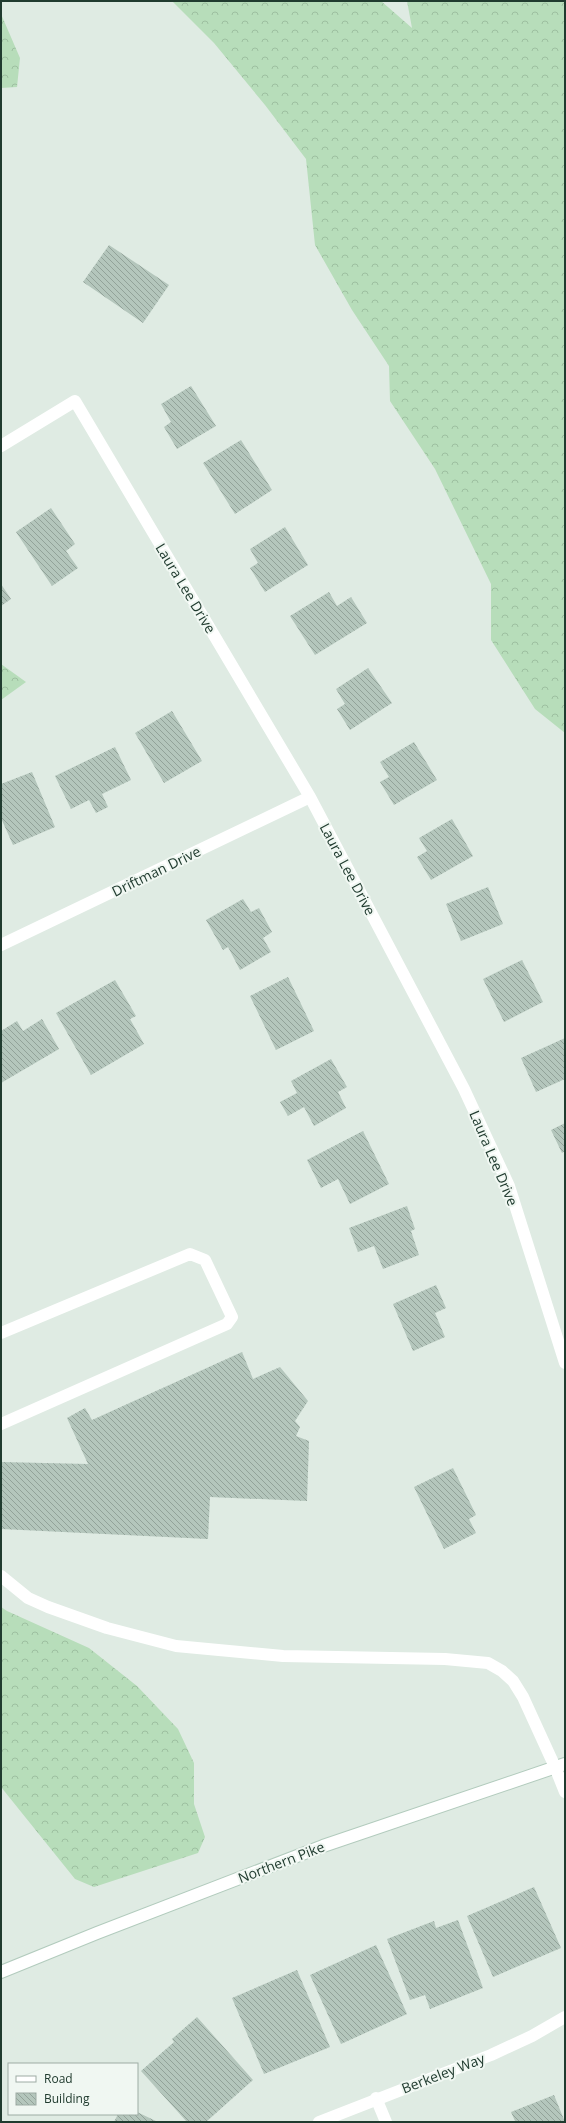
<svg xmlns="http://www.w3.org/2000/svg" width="566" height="2123" font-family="'Open Sans',sans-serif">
<defs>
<pattern id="forest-crowns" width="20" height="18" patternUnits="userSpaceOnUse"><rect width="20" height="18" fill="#b7ddba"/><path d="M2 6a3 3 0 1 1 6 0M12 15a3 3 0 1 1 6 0" fill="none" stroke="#9dbfa0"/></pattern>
<pattern id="building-back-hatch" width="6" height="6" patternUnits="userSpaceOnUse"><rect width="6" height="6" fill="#b4c6bc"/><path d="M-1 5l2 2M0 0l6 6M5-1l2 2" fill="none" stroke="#92a299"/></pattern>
</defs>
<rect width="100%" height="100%" fill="#dfebe3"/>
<!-- forest -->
<path fill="url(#forest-crowns)" d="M 172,1 L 381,1 L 412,28 L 407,1 L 565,1 L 565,733 L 535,709 L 491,640 L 491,584 L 435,469 L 390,401 L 389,366 L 352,310 L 315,245 L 306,159 L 265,105 L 214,43 Z
M 1,14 L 20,58 L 17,87 L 1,88 Z
M 1,664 L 26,682 L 1,700 Z
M 1,1607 L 7,1611 L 89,1648 L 137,1686 L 178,1729 L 194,1763 L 194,1804 L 205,1837 L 198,1853 L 94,1887 L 75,1879 L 1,1787 Z"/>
<!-- building -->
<path fill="url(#building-back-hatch)" d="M 109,245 L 169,285 L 143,323 L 83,282 Z
M 191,386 L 216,426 L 177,449 L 164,427 L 171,422 L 161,404 Z
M 241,440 L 272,490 L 235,514 L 203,463 Z
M 51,508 L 75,544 L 66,551 L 78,568 L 52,586 L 16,532 Z
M 285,527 L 308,565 L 265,592 L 250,568 L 258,563 L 250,549 Z
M 1,584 L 11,599 L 1,606 Z
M 329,592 L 337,606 L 351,597 L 367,623 L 315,655 L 290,616 Z
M 368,668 L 392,703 L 350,730 L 337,709 L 345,704 L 336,689 Z
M 172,711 L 202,761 L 164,783 L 135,733 Z
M 414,742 L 437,780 L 394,805 L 380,782 L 389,777 L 380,762 Z
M 115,747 L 131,780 L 102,794 L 108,807 L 96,813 L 89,800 L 71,809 L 55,776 Z
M 32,772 L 55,827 L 13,845 L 1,818 L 1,784 Z
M 452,819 L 473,856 L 431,880 L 417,857 L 427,851 L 419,838 Z
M 488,887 L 503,924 L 461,941 L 446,904 Z
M 243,899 L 251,912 L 259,908 L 272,932 L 263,938 L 271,952 L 240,970 L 228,947 L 223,950 L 206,920 Z
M 522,960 L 543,1002 L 504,1022 L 483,979 Z
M 288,977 L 314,1031 L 276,1050 L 250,996 Z
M 115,980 L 136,1016 L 130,1019 L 144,1044 L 91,1075 L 56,1013 Z
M 42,1019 L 59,1049 L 1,1083 L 1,1031 L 17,1021 L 23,1031 Z
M 565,1038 L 565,1079 L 536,1092 L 521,1058 Z
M 331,1059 L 347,1087 L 338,1092 L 346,1108 L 314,1126 L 304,1107 L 288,1116 L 280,1102 L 297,1093 L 291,1081 Z
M 565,1123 L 565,1151 L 562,1153 L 551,1130 Z
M 363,1131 L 389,1184 L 350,1204 L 338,1179 L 321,1188 L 307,1160 Z
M 407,1206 L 415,1229 L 411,1231 L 419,1255 L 383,1269 L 374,1246 L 358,1252 L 349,1228 Z
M 436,1285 L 446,1308 L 435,1313 L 445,1337 L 413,1351 L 393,1304 Z
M 242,1352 L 253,1379 L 280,1367 L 308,1401 L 295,1421 L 300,1427 L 296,1436 L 309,1441 L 307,1501 L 210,1497 L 208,1539 L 1,1529 L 1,1462 L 88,1464 L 67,1418 L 85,1408 L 92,1420 Z
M 453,1468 L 476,1515 L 469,1519 L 476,1533 L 444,1549 L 414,1487 Z
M 534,1887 L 561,1948 L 493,1977 L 467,1916 Z
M 458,1920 L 483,1988 L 430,2009 L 425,1995 L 410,2000 L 387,1939 L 434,1921 L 436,1928 Z
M 376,1945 L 407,2014 L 341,2044 L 310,1975 Z
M 297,1970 L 330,2047 L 264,2074 L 232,1998 Z
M 197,2017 L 253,2080 L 206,2122 L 187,2122 L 141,2071 L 174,2042 L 172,2039 Z
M 554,2095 L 565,2122 L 512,2122 L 515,2121 L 511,2112 Z
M 137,2112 L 158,2122 L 114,2122 L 118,2114 L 137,2114 Z"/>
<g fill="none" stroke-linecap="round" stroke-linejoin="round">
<!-- secondary casing -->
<g stroke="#b2cbbd" stroke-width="14">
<path id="secondary" d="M 1,1972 L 97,1933 L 323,1846 L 565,1764"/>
</g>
<!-- lane -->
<path stroke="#fff" stroke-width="12" d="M 1,1333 L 190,1254 L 205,1260 L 232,1317 L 227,1324 L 1,1424
M 1,1576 L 28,1598 L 48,1607 L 107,1628 L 176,1646 L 283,1656 L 445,1659 L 488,1663 L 502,1671 L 513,1681 L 523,1697 L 555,1767
M 376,2098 L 386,2122"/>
<!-- street -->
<path stroke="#fff" stroke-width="12" d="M 1,446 L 75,401 L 310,797 L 464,1089 L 509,1186 L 565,1363
M 1,945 L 310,797
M 555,1767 L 565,1792
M 319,2122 L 491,2055 L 532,2036 L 565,2017"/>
<!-- secondary -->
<use href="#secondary" stroke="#fff" stroke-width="12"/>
</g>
<g text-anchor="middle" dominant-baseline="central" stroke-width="4" stroke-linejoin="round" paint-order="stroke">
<!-- street labels -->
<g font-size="14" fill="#203b2f" stroke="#f0f7f2">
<text transform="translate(186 588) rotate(59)">Laura Lee Drive</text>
<text transform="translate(348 869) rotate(62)">Laura Lee Drive</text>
<text transform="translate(156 871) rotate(-26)">Driftman Drive</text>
<text transform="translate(494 1158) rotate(67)">Laura Lee Drive</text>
<text transform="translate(281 1862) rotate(-21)">Northern Pike</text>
<text transform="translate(443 2073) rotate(-21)">Berkeley Way</text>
</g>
</g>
<!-- border -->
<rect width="566" height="2123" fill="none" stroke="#203b2f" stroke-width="4"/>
<!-- legend -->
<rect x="8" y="2063" width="130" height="52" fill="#f0f7f2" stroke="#9daca4"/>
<rect x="16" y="2076" width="20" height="6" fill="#ffffff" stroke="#9daca4"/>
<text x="44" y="2083" font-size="12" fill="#203b2f">Road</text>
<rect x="16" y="2093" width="20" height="12" fill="url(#building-back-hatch)" stroke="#9daca4"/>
<text x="44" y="2103" font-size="12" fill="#203b2f">Building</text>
</svg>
